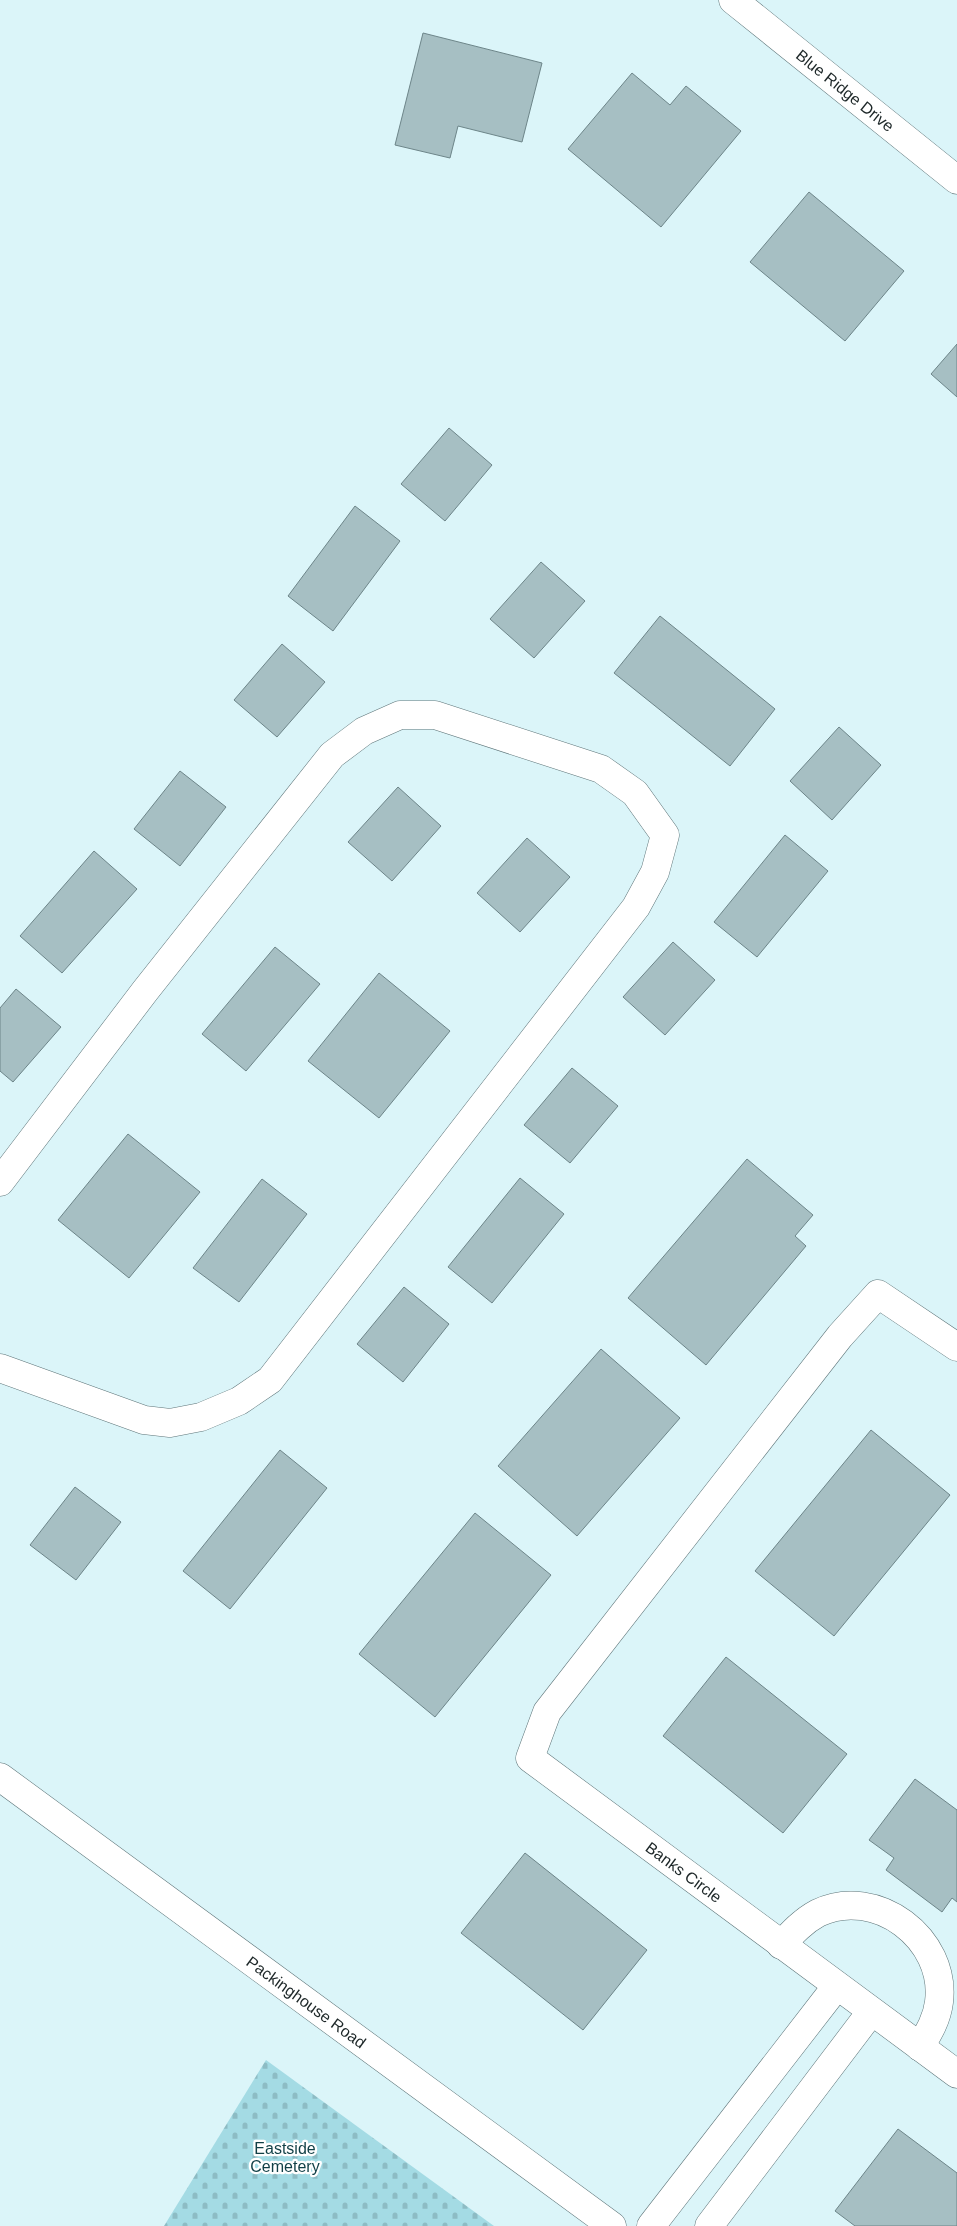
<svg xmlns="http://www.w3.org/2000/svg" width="957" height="2226" font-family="Arial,sans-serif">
<defs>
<pattern id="cemetery-stones" width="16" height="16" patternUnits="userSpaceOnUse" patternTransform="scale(1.25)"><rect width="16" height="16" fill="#a4dbe4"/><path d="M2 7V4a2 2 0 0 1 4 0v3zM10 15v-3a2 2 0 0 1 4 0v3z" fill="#8dbcc4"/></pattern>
</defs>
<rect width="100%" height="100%" fill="#dbf5f9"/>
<!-- cemetery -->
<path fill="url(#cemetery-stones)" d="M 266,2060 L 494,2226 L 164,2226 Z"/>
<!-- building -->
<path fill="#a6bfc3" stroke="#6d8589" d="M 423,33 L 542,63 L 522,142 L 458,126 L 450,158 L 395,145 Z
M 632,73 L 670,105 L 686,86 L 741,131 L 661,227 L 568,149 Z
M 809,192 L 904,271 L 845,341 L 750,262 Z
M 957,344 L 957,397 L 931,374 Z
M 449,428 L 492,465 L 445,521 L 401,484 Z
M 355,506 L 400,541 L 333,631 L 288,596 Z
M 541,562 L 585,601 L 534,658 L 490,619 Z
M 660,616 L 775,709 L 730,766 L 614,673 Z
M 282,644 L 325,682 L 277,737 L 234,700 Z
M 839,727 L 881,765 L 832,820 L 790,781 Z
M 180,771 L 226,807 L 180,866 L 134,829 Z
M 398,787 L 441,826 L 392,881 L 348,842 Z
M 785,835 L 828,871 L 757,957 L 714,922 Z
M 527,838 L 570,877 L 520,932 L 477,893 Z
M 94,851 L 137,889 L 62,973 L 20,936 Z
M 673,942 L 715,980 L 665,1035 L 623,997 Z
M 275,947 L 320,984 L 246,1071 L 202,1034 Z
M 379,973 L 450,1031 L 379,1118 L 308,1061 Z
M 16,989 L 61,1027 L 13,1082 L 0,1071 L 0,1008 Z
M 572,1068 L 618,1106 L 570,1163 L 524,1125 Z
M 128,1134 L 200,1192 L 129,1278 L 58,1220 Z
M 747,1159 L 813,1215 L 795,1236 L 806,1246 L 706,1365 L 628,1298 Z
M 520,1178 L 564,1214 L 492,1303 L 448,1267 Z
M 262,1179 L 307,1214 L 239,1302 L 193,1268 Z
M 404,1287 L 449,1324 L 403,1382 L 357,1344 Z
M 601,1349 L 680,1418 L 577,1536 L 498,1466 Z
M 871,1430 L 950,1495 L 834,1636 L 755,1571 Z
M 280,1450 L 327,1488 L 230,1609 L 183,1571 Z
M 75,1487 L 121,1522 L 76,1580 L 30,1545 Z
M 475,1513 L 551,1575 L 435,1717 L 359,1654 Z
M 726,1657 L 847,1754 L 783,1833 L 663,1736 Z
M 915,1779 L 957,1810 L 957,1902 L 952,1898 L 942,1912 L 886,1870 L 894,1858 L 869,1840 Z
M 525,1853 L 647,1950 L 583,2030 L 461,1933 Z
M 898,2129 L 957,2173 L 957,2226 L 855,2226 L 835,2211 Z"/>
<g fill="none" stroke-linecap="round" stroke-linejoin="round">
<!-- minor casing -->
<g stroke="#5e7579" stroke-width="29">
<g id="minor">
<path id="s1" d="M 733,0 L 957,180"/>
<path d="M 0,1182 L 145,991 L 332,755 L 364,731 L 400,715 L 435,715 L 601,769 L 635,793 L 665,835 L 655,872 L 636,907 L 270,1380 L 239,1401 L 201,1417 L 170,1423 L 144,1420 L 0,1368"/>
<path id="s2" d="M 957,1347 L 878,1294 L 840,1336 L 547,1712 L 530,1758 L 957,2074"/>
<path id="s3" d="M 0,1777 L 612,2226"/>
<path d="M 781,1945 C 792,1933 803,1921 818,1913 C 876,1885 947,1939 939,2002 C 937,2019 929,2032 920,2047"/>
<path d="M 651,2226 L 836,1987"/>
<path d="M 709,2226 L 871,2012"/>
</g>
</g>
<!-- minor -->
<use href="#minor" stroke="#fff" stroke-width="28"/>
</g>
<g text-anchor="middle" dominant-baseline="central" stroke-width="4.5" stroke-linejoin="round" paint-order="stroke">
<!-- street labels -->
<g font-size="16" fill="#1c2627" stroke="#fff">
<text stroke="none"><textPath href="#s1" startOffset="144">Blue Ridge Drive</textPath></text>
<text stroke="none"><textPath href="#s2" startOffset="869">Banks Circle</textPath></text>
<text stroke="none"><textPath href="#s3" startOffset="380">Packinghouse Road</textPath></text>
</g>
<!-- park labels -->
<g font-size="16" fill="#103f46" stroke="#fff">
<text x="285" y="2148">Eastside<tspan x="285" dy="18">Cemetery</tspan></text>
</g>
</g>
</svg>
